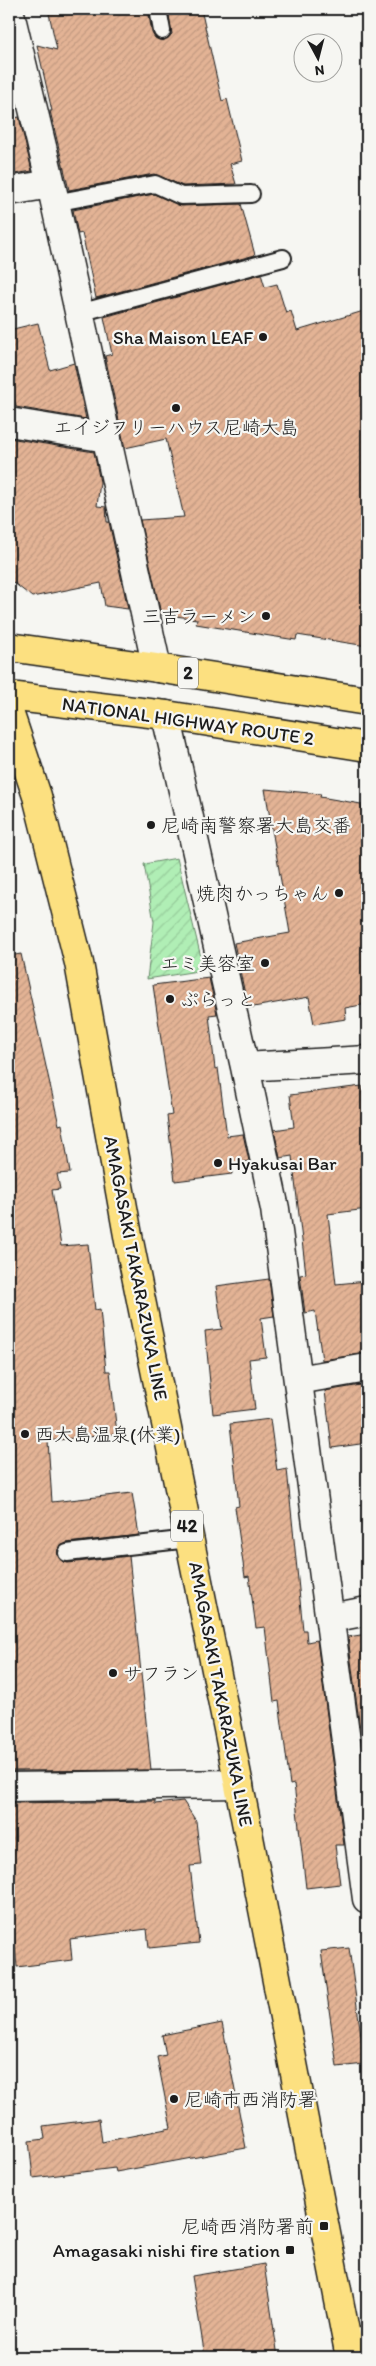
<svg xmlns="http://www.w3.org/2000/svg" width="376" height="2366" font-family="Itim,'Klee One',sans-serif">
<defs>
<pattern id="garden-furrows" width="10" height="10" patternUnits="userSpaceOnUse" patternTransform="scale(1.25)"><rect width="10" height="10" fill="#b0eeb5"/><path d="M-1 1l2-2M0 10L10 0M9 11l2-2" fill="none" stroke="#97cc9b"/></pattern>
<pattern id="building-hatch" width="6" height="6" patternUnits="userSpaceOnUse" patternTransform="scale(1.25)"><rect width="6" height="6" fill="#e3b395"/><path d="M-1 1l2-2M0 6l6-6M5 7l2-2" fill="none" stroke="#c29980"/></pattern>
</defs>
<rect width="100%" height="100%" fill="#f6f6f2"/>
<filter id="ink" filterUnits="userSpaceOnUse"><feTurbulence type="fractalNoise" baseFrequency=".02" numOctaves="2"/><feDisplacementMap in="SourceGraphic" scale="10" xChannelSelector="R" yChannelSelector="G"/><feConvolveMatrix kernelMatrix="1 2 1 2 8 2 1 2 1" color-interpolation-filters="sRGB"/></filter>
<g filter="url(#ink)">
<!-- garden -->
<path fill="url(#garden-furrows)" stroke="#668568" d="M 177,858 L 204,970 L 147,979 L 154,922 L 144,864 Z"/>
<!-- building -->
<path fill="url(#building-hatch)" stroke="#1c1c1c" d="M 48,9 L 148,9 L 152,33 L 155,38 L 163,41 L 172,34 L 168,9 L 201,9 L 222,101 L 227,99 L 242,161 L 230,164 L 236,184 L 183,186 L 154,174 L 69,190 L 50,111 L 52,111 L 37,45 L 57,50 Z
M 19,117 L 32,171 L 9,175 L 9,119 Z
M 154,194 L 181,206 L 241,204 L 255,255 L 96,298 L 82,233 L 78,234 L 73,210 Z
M 261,274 L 265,287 L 277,284 L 286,313 L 291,311 L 297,331 L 367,310 L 367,646 L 297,635 L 296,640 L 270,636 L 196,624 L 197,619 L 161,614 L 140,520 L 184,517 L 166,439 L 125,448 L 105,356 L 112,354 L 104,317 Z
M 38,323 L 50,370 L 74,363 L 86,419 L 16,407 L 9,380 L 9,330 Z
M 9,438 L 94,452 L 100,482 L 97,506 L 106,507 L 107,522 L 109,522 L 128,609 L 105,606 L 101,583 L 32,597 L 9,579 Z
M 265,789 L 321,794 L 320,797 L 361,804 L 367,840 L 367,1004 L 345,1008 L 346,1019 L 314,1024 L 309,997 L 248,1008 L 234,943 L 290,933 Z
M 21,954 L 59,1125 L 62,1124 L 70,1173 L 57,1174 L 60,1189 L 52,1190 L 61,1246 L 88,1244 L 95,1310 L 100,1309 L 106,1371 L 110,1371 L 117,1434 L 48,1441 L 52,1502 L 132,1493 L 139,1535 L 66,1543 L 58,1549 L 57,1555 L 63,1562 L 68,1563 L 129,1556 L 151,1770 L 9,1771 L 9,956 Z
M 209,978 L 217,1014 L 209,1015 L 215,1069 L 218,1068 L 227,1136 L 243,1134 L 249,1161 L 231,1164 L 232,1174 L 175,1181 L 167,1116 L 172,1115 L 153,985 Z
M 362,1086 L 367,1125 L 367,1209 L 328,1214 L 336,1284 L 367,1281 L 367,1353 L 322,1360 L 315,1311 L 305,1313 L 300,1275 L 306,1274 L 292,1156 L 280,1158 L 274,1130 L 294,1127 L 290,1095 Z
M 269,1279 L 274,1316 L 261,1318 L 266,1357 L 249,1359 L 255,1409 L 213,1414 L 205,1331 L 222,1329 L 216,1286 Z
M 367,1384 L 367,1443 L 332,1448 L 325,1391 Z
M 270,1419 L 277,1471 L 287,1469 L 303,1630 L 306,1630 L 307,1642 L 317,1640 L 344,1845 L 335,1845 L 340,1884 L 306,1888 L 294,1784 L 290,1785 L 279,1701 L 274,1702 L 265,1627 L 256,1628 L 249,1576 L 245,1577 L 235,1507 L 239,1506 L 230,1424 Z
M 367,1634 L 367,1783 L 348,1637 Z
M 155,1801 L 155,1804 L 183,1801 L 196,1821 L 201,1865 L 190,1866 L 199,1943 L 149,1948 L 147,1929 L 70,1939 L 72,1960 L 17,1967 L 9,1886 L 9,1803 Z
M 349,1948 L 365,2064 L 337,2067 L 321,1951 Z
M 222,2023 L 246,2148 L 116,2172 L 115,2168 L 33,2178 L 29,2141 L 45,2139 L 43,2126 L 99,2119 L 102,2142 L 171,2128 L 157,2057 L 166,2055 L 162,2035 Z
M 264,2264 L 278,2357 L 205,2357 L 192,2276 Z"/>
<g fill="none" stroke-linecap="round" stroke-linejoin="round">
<!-- service casing -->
<g stroke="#1c1c1c" stroke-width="20">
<path id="service" d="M 158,9 L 162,31
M 54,203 L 155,184 L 181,196 L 251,194
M 79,313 L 283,258
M 67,1553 L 189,1539"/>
</g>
<!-- minor casing -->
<g stroke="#1c1c1c" stroke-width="31">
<path id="minor" d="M 9,9 L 51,184 L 157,668
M 9,191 L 51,184
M 9,422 L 107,438
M 166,715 L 245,1067 L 275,1209 L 367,1899
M 245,1067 L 367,1060
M 298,1380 L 367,1368
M 331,1618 L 367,1611
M 9,1787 L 239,1784
M 348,2345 L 367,2341"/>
</g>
<!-- primary casing -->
<g stroke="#1c1c1c" stroke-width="31">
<path id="primary" d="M 9,712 L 37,796 L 79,963 L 129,1241 L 228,1729 L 350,2357"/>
</g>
<!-- trunk casing -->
<g stroke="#1c1c1c" stroke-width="31">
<path id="trunk" d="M 9,647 L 157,668 L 367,701
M 9,696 L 166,715 L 367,747"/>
</g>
<!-- service -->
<use href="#service" stroke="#f6f6f2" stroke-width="16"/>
<!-- minor -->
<use href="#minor" stroke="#f6f6f2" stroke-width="28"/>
<!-- primary -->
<use href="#primary" stroke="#fce080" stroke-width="28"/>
<!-- trunk -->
<use href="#trunk" stroke="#fce080" stroke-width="28"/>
</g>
</g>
<!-- markers -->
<g fill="#1c1c1c" stroke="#f6f6f2" stroke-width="2">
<circle cx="263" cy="337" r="5"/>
<circle cx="176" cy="408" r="5"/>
<circle cx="266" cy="616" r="5"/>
<circle cx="151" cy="825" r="5"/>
<circle cx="339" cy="893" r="5"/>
<circle cx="265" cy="963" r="5"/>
<circle cx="170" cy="999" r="5"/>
<circle cx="218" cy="1163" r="5"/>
<circle cx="25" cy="1434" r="5"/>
<circle cx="113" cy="1673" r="5"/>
<circle cx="174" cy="2099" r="5"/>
<rect x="319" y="2221" width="10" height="10" rx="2.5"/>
<rect x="285" y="2245" width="10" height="10" rx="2.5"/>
</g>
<g text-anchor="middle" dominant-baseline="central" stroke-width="4.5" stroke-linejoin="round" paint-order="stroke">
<!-- shield labels -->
<g fill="#f6f6f2" stroke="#5d5d5c" stroke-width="1">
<rect x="178" y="657.5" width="20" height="31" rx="4"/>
<rect x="171" y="1510.5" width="32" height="31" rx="4"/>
</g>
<g font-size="18" font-weight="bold" fill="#1c1c1c">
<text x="188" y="673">2</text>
<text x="187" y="1526">42</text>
</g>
<!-- poi labels -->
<g font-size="19" fill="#1c1c1c" stroke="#f6f6f2" text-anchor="end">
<text x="253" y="337">Sha Maison LEAF</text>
<text x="176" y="427" text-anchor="middle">エイジフリーハウス尼崎大島</text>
<text x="256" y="616">三吉ラーメン</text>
<text x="161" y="825" text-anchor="start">尼崎南警察署大島交番</text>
<text x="329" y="893">焼肉かっちゃん</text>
<text x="255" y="963">エミ美容室</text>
<text x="180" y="999" text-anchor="start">ぷらっと</text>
<text x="228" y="1163" text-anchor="start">Hyakusai Bar</text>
<text x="35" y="1434" text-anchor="start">西大島温泉(休業)</text>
<text x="123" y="1673" text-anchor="start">サフラン</text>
<text x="184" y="2099" text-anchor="start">尼崎市西消防署</text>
<text x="314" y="2226">尼崎西消防署前</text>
<text x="280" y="2250">Amagasaki nishi fire station</text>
</g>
<!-- street labels -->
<g font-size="19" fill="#1c1c1c" stroke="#f6f6f2">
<text transform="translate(188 721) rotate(8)">NATIONAL HIGHWAY ROUTE 2</text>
<text transform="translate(136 1268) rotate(79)">AMAGASAKI TAKARAZUKA LINE</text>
<text transform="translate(221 1694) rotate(79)">AMAGASAKI TAKARAZUKA LINE</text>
</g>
</g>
<!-- margin -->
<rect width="376" height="2366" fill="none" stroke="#f6f6f2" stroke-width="30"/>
<rect x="15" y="15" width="346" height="2336" fill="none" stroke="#1c1c1c" stroke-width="2" filter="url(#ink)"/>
<!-- north arrow -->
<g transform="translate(318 58) rotate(173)"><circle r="24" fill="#f6f6f2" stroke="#9f9f9c"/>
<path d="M0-4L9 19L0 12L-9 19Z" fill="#1c1c1c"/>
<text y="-8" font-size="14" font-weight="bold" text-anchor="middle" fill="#1c1c1c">N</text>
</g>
</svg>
